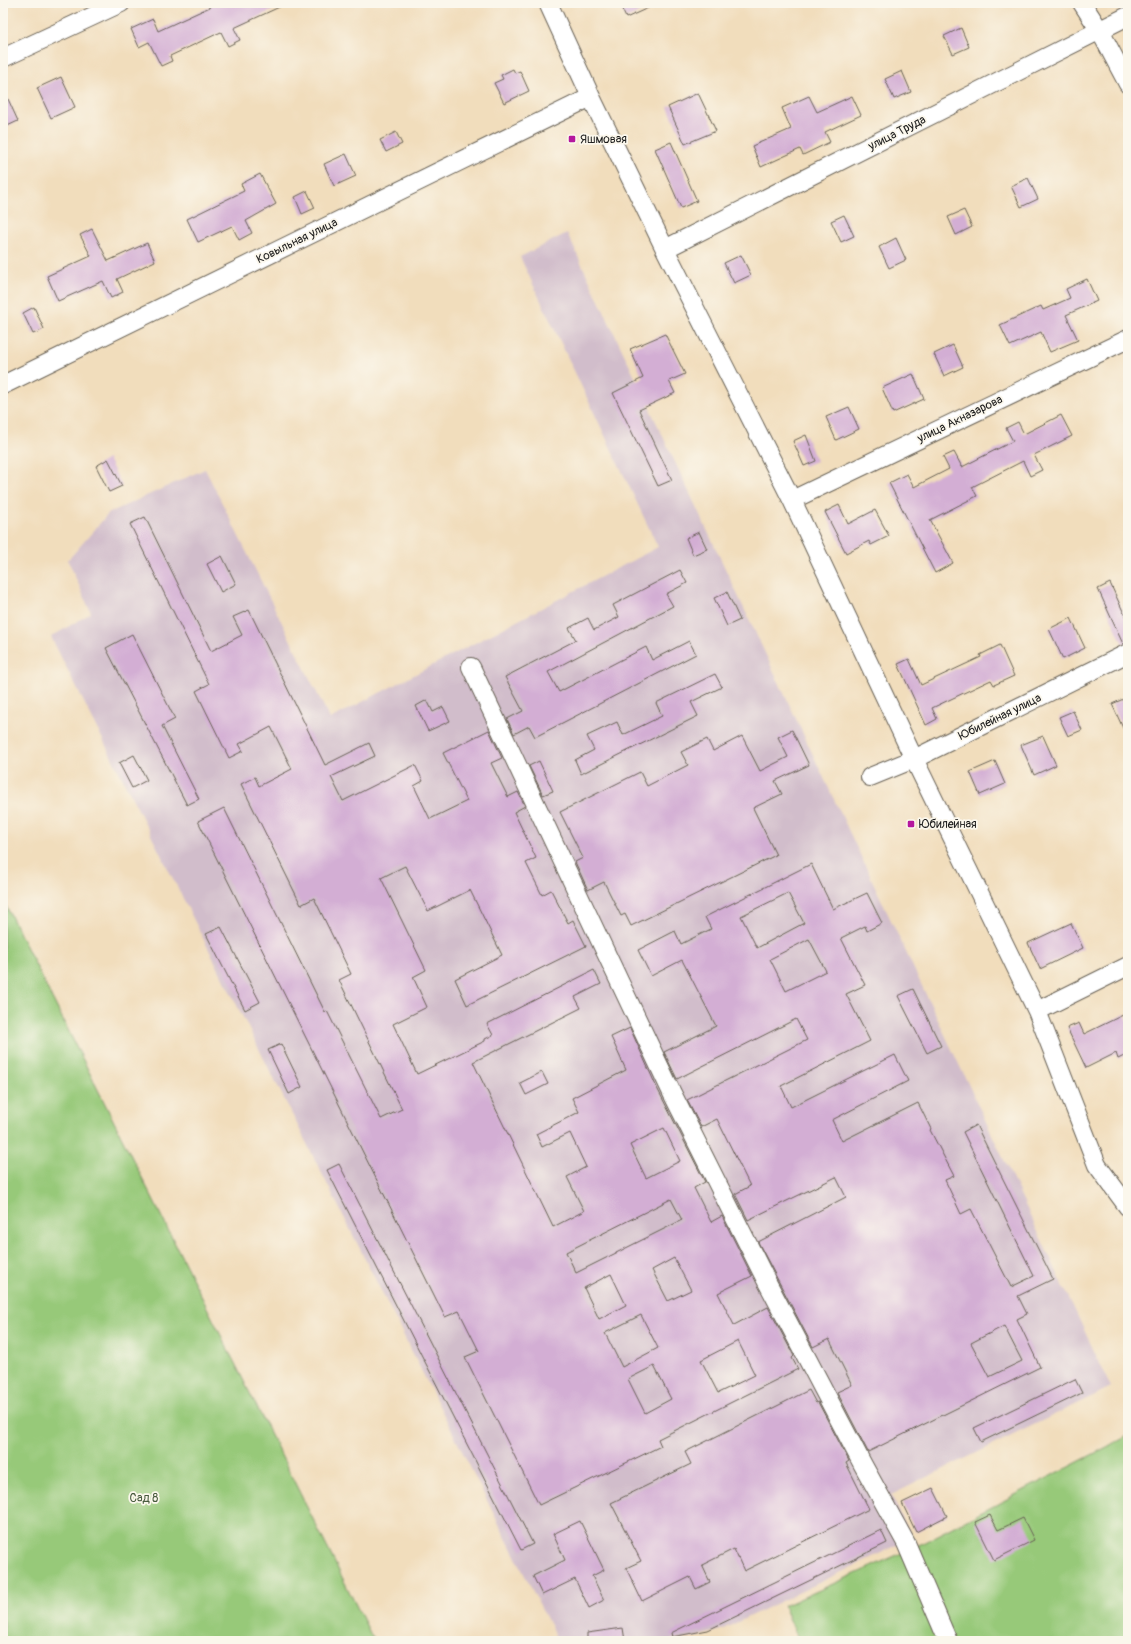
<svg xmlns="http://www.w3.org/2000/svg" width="1131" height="1644" font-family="Pangolin,sans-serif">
<rect width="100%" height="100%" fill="#fbf7ec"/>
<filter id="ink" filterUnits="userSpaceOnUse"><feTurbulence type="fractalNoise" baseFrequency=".025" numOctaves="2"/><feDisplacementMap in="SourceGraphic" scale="8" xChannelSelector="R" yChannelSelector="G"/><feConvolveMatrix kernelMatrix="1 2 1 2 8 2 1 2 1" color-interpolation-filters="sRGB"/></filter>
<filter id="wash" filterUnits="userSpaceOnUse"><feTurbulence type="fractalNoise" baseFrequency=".012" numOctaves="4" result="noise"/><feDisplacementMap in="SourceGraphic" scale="16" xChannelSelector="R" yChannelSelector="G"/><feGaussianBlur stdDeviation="0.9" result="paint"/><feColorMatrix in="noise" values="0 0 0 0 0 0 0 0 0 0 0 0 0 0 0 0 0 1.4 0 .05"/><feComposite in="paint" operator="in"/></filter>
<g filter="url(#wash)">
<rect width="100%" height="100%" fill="#f1ddbc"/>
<!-- industrial -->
<path fill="#d1bdcb" d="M 567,233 L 1111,1387 L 891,1495 L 912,1538 L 721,1630 L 692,1638 L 663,1641 L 558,1641 L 51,637 L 91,613 L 68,560 L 109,513 L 205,469 L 330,719 L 658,547 L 520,257 Z"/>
<!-- green -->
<path fill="#97c979" stroke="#5a724a" d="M 3,900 L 374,1641 L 3,1641 Z
M 1128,1436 L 1128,1641 L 799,1641 L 784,1606 L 915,1547 Z"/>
<g id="blocks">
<!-- building -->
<path fill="#d3aed4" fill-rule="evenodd" d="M 208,3 L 288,3 L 234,28 L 240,40 L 228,46 L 221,32 L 170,56 L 172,61 L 161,66 L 149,42 L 139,47 L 131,29 L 153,19 L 158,31 L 210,7 Z
M 619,3 L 659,3 L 626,18 Z
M 961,28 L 969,47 L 953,54 L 944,36 Z
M 513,69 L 515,73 L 520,71 L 529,91 L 504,103 L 494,83 L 503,79 L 501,75 Z
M 902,71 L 911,92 L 894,99 L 885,79 Z
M 61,77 L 75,107 L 51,118 L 37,88 Z
M 3,88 L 18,121 L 3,128 Z
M 698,93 L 716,131 L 685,144 L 668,107 Z
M 809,96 L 817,112 L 852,96 L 861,115 L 825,132 L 830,142 L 803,155 L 800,149 L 761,167 L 752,146 L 791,129 L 782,108 Z
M 396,132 L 402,144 L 386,152 L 380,140 Z
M 671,142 L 697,201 L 681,208 L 655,149 Z
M 346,154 L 356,176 L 334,186 L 324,164 Z
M 260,174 L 276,204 L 246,221 L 252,233 L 239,240 L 232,226 L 198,242 L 187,219 L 244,191 L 241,184 Z
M 1028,178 L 1038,199 L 1021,207 L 1011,186 Z
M 307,191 L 315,208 L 302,214 L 295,197 Z
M 964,210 L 972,227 L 956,235 L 948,217 Z
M 844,215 L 854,236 L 841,242 L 831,221 Z
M 92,229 L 108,261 L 147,243 L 155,261 L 117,279 L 123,292 L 111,298 L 103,281 L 58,301 L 47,276 L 91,256 L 80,235 Z
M 896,238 L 906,260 L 889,268 L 879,247 Z
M 741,255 L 751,275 L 734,283 L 724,263 Z
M 1087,279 L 1097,301 L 1066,315 L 1078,340 L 1050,352 L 1041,332 L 1010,346 L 1000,325 L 1041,306 L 1043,310 L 1070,298 L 1066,289 Z
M 34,307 L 44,329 L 33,334 L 23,313 Z
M 665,334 L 685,374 L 669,381 L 675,393 L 639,410 L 672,480 L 658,486 L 613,393 L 643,378 L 630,349 Z
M 953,345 L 963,367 L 944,376 L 934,354 Z
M 913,374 L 924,399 L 893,413 L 882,388 Z
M 849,407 L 859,429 L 836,440 L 826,417 Z
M 1061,415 L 1072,436 L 1034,455 L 1042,470 L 1030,476 L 1023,461 L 972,487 L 977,496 L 930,520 L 953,563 L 935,573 L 889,483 L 907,474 L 914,487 L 949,469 L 943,457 L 954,452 L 962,467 L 1013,441 L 1006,428 L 1018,422 L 1024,434 Z
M 806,435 L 816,461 L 804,466 L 793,441 Z
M 108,459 L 122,486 L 109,492 L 96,466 Z
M 839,505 L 848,524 L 875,510 L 889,536 L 871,545 L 869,541 L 846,553 L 825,512 Z
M 145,517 L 211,651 L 242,635 L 233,617 L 249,610 L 325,765 L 369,743 L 375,756 L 331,777 L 343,801 L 415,765 L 423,781 L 414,786 L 430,819 L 467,801 L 443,753 L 489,730 L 502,758 L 491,763 L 508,797 L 518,792 L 525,806 L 514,812 L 536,858 L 526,863 L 542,895 L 551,890 L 568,923 L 573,920 L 586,946 L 467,1005 L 455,979 L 502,955 L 470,890 L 428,911 L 405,866 L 381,878 L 426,970 L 413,977 L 427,1007 L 393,1024 L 417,1074 L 485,1041 L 485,1039 L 493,1035 L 487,1024 L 594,970 L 601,984 L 575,997 L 581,1008 L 473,1062 L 553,1227 L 584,1211 L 567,1177 L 586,1167 L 570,1133 L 542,1147 L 536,1134 L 579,1112 L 572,1098 L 626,1070 L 611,1037 L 630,1028 L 657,1088 L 705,1182 L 694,1188 L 711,1222 L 722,1216 L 752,1276 L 718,1293 L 734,1325 L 768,1307 L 794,1356 L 792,1358 L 798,1369 L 658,1439 L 661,1446 L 539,1505 L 465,1357 L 479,1351 L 459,1311 L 445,1317 L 198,821 L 224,808 L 325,1012 L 327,1011 L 381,1119 L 402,1109 L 339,980 L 351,974 L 314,898 L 301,905 L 241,784 L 255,777 L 259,786 L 292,769 L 271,727 L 239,744 L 243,751 L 229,758 L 196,691 L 209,684 L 130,524 ZM 664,1128 L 680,1161 L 646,1178 L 630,1145 ZM 671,1199 L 682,1220 L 576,1273 L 566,1252 ZM 674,1258 L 691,1290 L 668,1301 L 652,1270 ZM 611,1274 L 626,1305 L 599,1319 L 584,1288 ZM 641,1315 L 658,1348 L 622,1367 L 605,1333 ZM 738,1341 L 755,1375 L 718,1393 L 701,1360 ZM 654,1366 L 671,1399 L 645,1413 L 628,1379 Z
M 699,532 L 707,549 L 693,555 L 686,538 Z
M 222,556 L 236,584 L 221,592 L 207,564 Z
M 680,570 L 687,583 L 666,594 L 673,606 L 548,672 L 559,692 L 646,647 L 652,660 L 689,641 L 696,654 L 535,737 L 529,726 L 514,734 L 507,719 L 523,711 L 505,677 L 576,640 L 569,628 L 588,618 L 594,630 L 619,617 L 613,605 Z
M 1110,583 L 1128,622 L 1128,643 L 1123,644 L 1098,589 Z
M 727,592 L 740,620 L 727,626 L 714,598 Z
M 1071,618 L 1085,648 L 1063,659 L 1049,629 Z
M 132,634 L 175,719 L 162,726 L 199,799 L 187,805 L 106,648 Z
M 1000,645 L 1014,676 L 994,685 L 991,680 L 932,708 L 937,719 L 926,725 L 898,664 L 909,659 L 921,685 L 981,657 L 980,655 Z
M 715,674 L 722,687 L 691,702 L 698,716 L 581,774 L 575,760 L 594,750 L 587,736 L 617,722 L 623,735 L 662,716 L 656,703 Z
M 1128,697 L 1128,739 L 1112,704 Z
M 427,700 L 433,712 L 443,707 L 450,721 L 428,731 L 416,706 Z
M 1073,711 L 1082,730 L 1068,736 L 1059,717 Z
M 792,730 L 809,765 L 775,781 L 782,794 L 753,808 L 776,855 L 631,926 L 625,914 L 621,916 L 604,882 L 588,890 L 575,862 L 583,858 L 560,812 L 640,772 L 647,786 L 688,765 L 681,752 L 707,739 L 713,751 L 742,736 L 760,771 L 788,757 L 778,737 Z
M 1043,736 L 1056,765 L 1034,775 L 1021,745 Z
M 134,755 L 147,780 L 132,788 L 119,763 Z
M 539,761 L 553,791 L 543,795 L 529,766 Z
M 995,761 L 1005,784 L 980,795 L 970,772 Z
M 811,864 L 833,909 L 867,893 L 882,923 L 867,931 L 865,926 L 841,938 L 865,985 L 846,994 L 870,1041 L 781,1086 L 791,1107 L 895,1055 L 908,1081 L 832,1120 L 842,1141 L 918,1103 L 931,1129 L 930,1130 L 954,1176 L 945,1180 L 961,1214 L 971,1209 L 1011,1287 L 1034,1276 L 963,1132 L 976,1125 L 1053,1279 L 1018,1296 L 1027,1314 L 1017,1319 L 1040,1367 L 868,1452 L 837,1392 L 852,1385 L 829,1339 L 813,1347 L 758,1242 L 846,1197 L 836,1177 L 748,1220 L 735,1194 L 750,1186 L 717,1119 L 701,1127 L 687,1100 L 807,1040 L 796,1019 L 677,1079 L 664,1052 L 716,1026 L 682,960 L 651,976 L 638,950 L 675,931 L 681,944 L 711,929 L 705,917 ZM 788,893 L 804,923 L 757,948 L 741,916 ZM 809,939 L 826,971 L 786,991 L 770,959 ZM 1004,1326 L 1022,1361 L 989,1377 L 971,1343 Z
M 1071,923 L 1083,948 L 1040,969 L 1028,943 Z
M 221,927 L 260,1002 L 245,1010 L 206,934 Z
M 913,989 L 941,1046 L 927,1053 L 898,996 Z
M 1125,1014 L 1128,1021 L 1128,1054 L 1118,1059 L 1116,1053 L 1086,1068 L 1067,1028 L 1079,1023 L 1084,1034 Z
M 281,1044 L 302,1087 L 289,1094 L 268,1050 Z
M 542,1072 L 548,1084 L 526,1095 L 520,1083 Z
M 339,1164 L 533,1544 L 521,1550 L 327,1170 Z
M 1075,1379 L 1082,1393 L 981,1442 L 974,1428 Z
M 809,1390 L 816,1403 L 818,1402 L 849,1461 L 846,1463 L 869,1509 L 744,1571 L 734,1549 L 702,1565 L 710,1582 L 696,1589 L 690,1577 L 642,1601 L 626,1568 L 641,1561 L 611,1503 L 691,1464 L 685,1452 Z
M 933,1488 L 947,1516 L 916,1532 L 902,1503 Z
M 990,1515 L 998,1530 L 1023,1518 L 1034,1540 L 994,1560 L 975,1522 Z
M 580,1521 L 604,1570 L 592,1576 L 604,1600 L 589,1608 L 575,1579 L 542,1595 L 533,1576 L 565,1560 L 553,1534 Z
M 881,1530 L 887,1543 L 708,1630 L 672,1637 L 671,1633 Z
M 623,1628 L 625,1641 L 587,1641 L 587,1633 Z"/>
</g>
</g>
<g filter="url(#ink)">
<use href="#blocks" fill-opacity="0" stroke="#676054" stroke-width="1"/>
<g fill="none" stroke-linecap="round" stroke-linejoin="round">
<!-- street casing -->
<g stroke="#676054" stroke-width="20">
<path id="street" d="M 548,3 L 591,97 L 665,249 L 792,500 L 914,759 L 1037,1011 L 1097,1165 L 1128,1207
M 1082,3 L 1100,31 L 1128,84
M 3,58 L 121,3
M 665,249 L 1128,16
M 3,385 L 591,97
M 792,500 L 1128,339
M 471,667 L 672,1093 L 767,1282 L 863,1465 L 906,1543 L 948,1641
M 870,777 L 914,759 L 1128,653
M 1037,1011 L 1128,966"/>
</g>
<!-- street -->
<use href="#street" stroke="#fff" stroke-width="18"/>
</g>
</g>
<!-- markers -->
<g fill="#b5179e" stroke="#fbf7ec" stroke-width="1.5">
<rect x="568" y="135" width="8" height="8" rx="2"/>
<rect x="907" y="820" width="8" height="8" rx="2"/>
</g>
<g text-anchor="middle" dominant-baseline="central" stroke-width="3.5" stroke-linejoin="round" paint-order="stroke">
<!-- street labels -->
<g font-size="12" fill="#1c1c1c" stroke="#fbf7ec">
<text transform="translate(897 133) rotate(-27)">улица Труда</text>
<text transform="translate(297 241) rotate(-26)">Ковыльная улица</text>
<text transform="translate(960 419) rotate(-26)">улица Акназарова</text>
<text transform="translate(1000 717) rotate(-26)">Юбилейная улица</text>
</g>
<!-- poi labels -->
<g font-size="12" fill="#1c1c1c" stroke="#fbf7ec" text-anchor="start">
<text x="580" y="139">Яшмовая</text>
<text x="919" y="824">Юбилейная</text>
</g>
<!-- park labels -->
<g font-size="12" fill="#47593d" stroke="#fbf7ec">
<text x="144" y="1498">Сад 8</text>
</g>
</g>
<!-- margin -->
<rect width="1131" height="1644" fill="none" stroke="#fbf7ec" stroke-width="16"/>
</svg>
